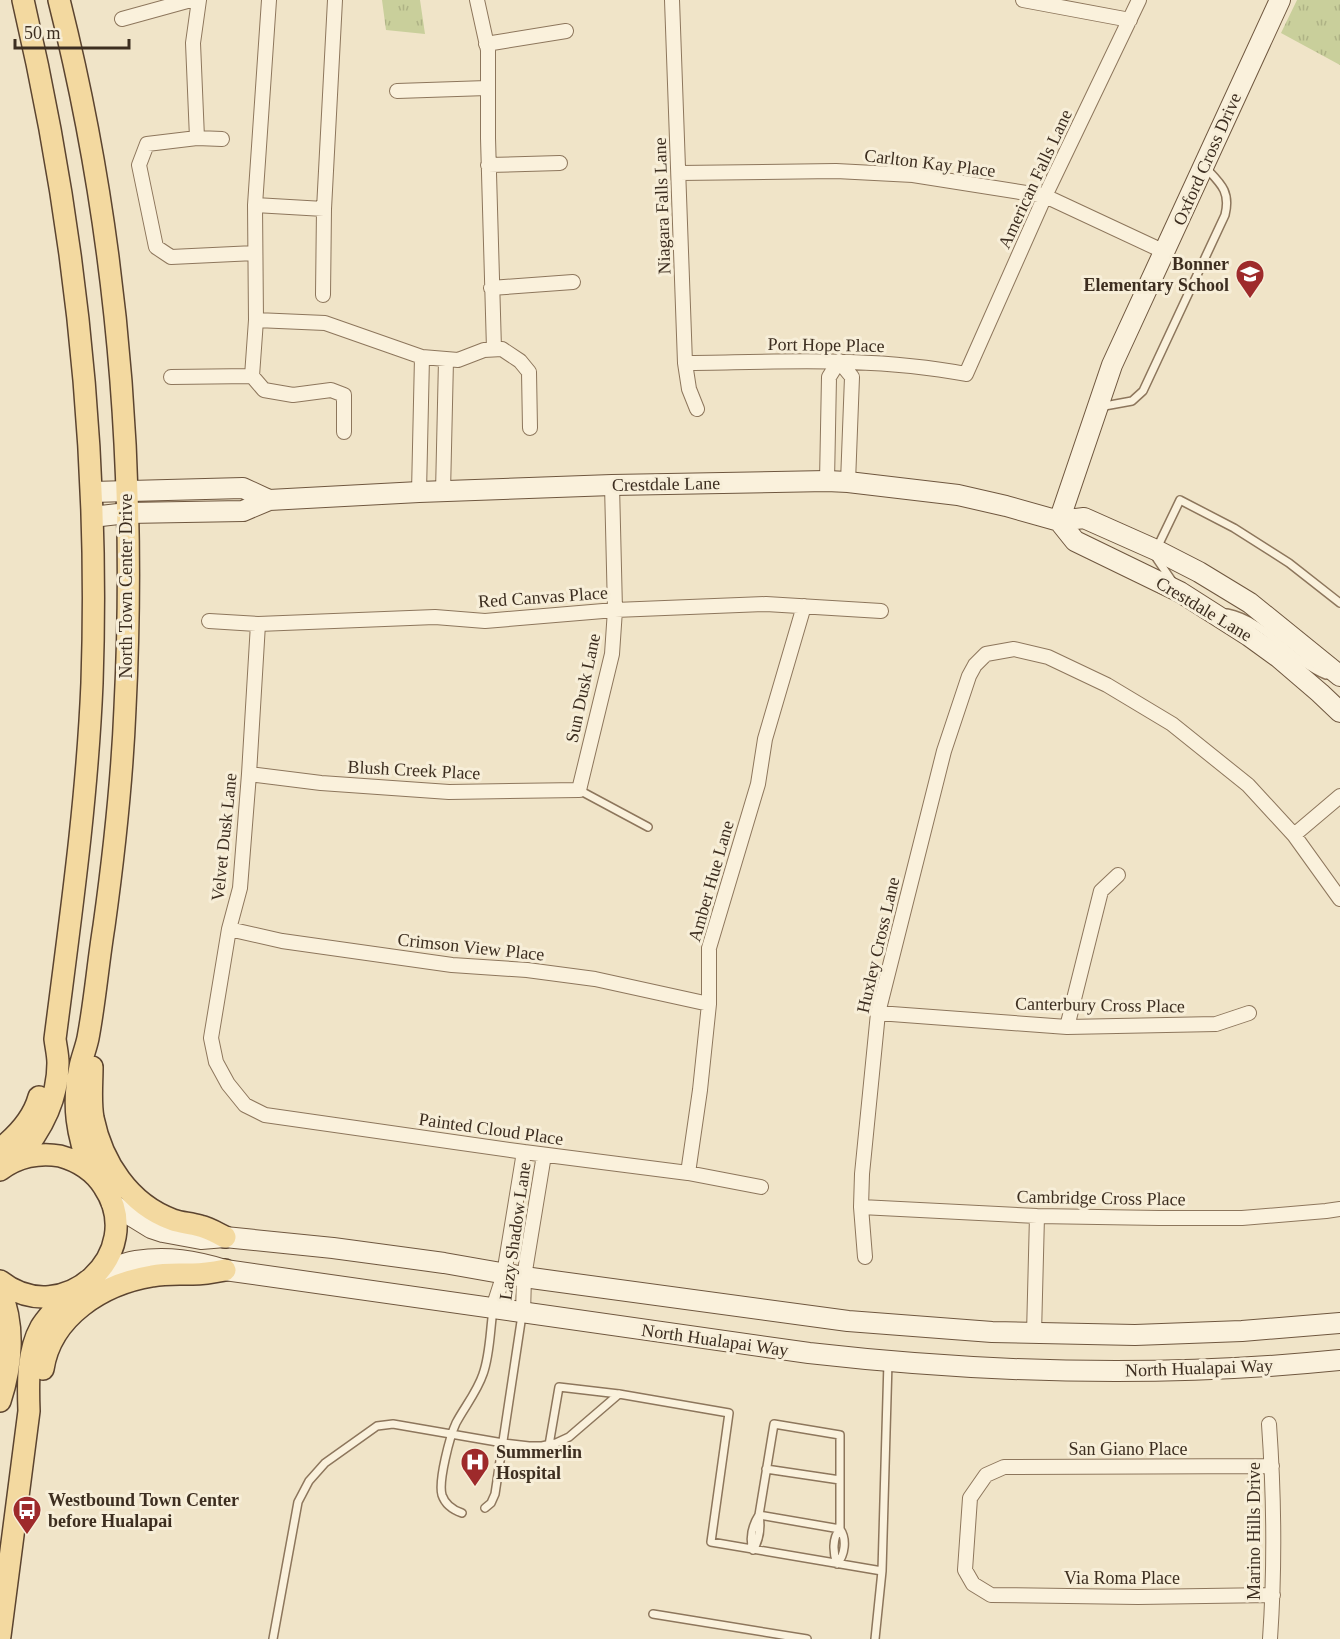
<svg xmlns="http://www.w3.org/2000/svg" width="1340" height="1639" font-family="'Times New Roman',serif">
<defs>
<pattern id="park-tufts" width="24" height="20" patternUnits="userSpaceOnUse" patternTransform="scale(1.5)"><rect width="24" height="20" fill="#c9cf9b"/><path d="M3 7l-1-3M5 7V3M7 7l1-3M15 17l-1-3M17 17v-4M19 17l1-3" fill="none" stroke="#aeb285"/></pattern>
</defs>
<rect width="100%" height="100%" fill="#f0e4c8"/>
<!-- park -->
<path fill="url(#park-tufts)" d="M 382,0 L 420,0 L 425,34 L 386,30 Z
M 1297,0 L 1340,0 L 1340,65 L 1281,33 Z"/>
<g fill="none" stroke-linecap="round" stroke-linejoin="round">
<!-- lane casing -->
<g stroke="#8d765c" stroke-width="10">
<path id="lane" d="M 1099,407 L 1132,401 L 1143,391 L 1225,215 C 1231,191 1220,183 1205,167
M 1172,581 L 1157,559 L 1156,550 L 1180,500 L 1234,528 L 1289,563 L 1340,603
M 1227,613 C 1267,621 1290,661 1326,675
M 579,790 L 648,827
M 549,1445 L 559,1387 L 619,1394 L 729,1413 L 711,1542 L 882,1571
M 766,1469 L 840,1480
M 485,1508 L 491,1503 L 495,1494 L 522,1315
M 462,1513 C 453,1510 445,1504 442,1495 C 438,1481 450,1436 456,1423 C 465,1406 477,1392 483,1374 C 490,1355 490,1331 493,1310
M 759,1515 L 840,1529
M 753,1550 C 760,1539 761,1527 759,1515 L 774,1424 L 840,1435 L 840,1529 C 847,1539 845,1555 837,1564
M 753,1550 C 749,1537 752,1526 759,1515
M 837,1564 C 833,1553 832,1538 840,1529
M 653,1614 L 807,1639
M 273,1639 L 298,1502 L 309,1481 L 325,1463 L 377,1426 L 393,1424 L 503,1443 L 529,1446 L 542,1446 L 556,1443 L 569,1437 L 619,1394
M 875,1639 L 882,1571 L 888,1362"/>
</g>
<!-- street casing -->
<g stroke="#8d765c" stroke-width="16">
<path id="street" d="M 269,0 L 255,205 L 256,320 L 252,376 L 264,390 L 293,395 L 331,390 L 344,395 L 344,432
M 477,0 L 488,50 L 488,138 L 494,349
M 672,0 L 685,363 L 689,389 L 697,409
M 1023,0 L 1130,20
M 122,19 L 191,0
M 486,44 L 566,31
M 397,91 L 487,88
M 197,138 L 193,43 L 199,0
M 222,139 L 197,138 L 147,144 L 139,165 L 156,247 L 171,257 L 255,253
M 488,165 L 560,163
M 679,173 L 836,171 L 913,175 L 1045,196 L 1165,252
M 255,205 L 324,209
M 491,288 L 573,282
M 323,295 L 324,209 L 335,0
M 256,320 L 325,323 L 422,357 L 458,360 L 484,350 L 502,349 L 520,361 L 529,372 L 530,428
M 685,363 C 779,362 873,356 966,374 L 1045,196 L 1139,0
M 171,377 L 252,376
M 827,481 L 829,377 L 839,361 L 852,377 L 848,482
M 419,492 L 422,357
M 443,492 L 446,360
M 209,621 L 258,624 L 435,617 L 485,621 L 615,610 L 766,604 L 881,611
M 258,624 L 249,774 L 240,888 L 229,929 L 211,1038 L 216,1062 L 228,1084 L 245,1105 L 265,1115 L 524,1152 L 688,1173 L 761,1187
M 249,774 L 321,783 L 449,792 L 579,790 L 612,654 L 615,610 L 612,485
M 1294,835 L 1340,796
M 229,929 L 282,941 L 452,965 L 527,970 L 595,979 L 709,1004
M 878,1013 L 1067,1027 L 1216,1024 L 1249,1013
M 1067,1027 L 1101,891 L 1118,875
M 688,1173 L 700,1090 L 709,1004 L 709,948 L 758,784 L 765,739 L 804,606
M 861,1207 L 1037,1216 L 1159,1218 L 1242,1218 L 1326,1211 L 1340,1209
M 865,1257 L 861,1207 L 862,1174 L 878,1013 L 944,751 L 969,676 L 975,665 L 986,654 L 1014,649 L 1048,657 L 1107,685 L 1172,724 L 1248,785 L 1294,835 L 1340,899
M 493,1308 L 504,1274 L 524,1152
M 523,1313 L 524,1277 L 544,1155
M 1034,1334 L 1037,1216
M 1269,1424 C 1274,1495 1275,1567 1270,1639
M 1272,1466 L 1004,1467 L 986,1475 L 970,1498 L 965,1570 L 973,1584 L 991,1595 L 1138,1597 L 1273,1595"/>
</g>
<!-- secondary casing -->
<g stroke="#6f573f" stroke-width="22">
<path id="secondary" d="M 92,492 L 243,488 L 269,500
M 92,517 L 127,513 L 243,511 L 269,500 L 419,492 L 612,485 L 827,481 L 848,482 L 958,495 L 1006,506 L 1059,521 L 1084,518 L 1156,550 L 1199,572 L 1250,603 L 1340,676
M 1059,521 L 1112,365 L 1280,0
M 1059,521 L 1075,541 L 1180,592 L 1249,636 L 1278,657 L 1320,693 L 1340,712
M 112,1204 L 151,1228 L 163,1232 L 201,1239 L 225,1237 L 333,1248 L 444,1263 L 524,1277 L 848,1321 L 992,1332 L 1135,1335 L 1242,1331 L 1340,1323
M 96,1275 C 109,1270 122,1263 136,1261 C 168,1256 195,1261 225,1270 L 809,1353 C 985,1373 1163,1378 1340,1360"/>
</g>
<!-- primary casing -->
<g stroke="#5b4430" stroke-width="24">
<path id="primary" d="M 59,0 C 117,230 137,470 125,708 C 122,781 114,854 104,926 C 98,963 95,1001 88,1038 C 86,1048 82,1057 80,1067 C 72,1105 77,1135 91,1171
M 92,1067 C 92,1084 90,1101 93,1118 C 102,1162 129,1204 173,1220 C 181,1223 191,1223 200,1226 C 209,1228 217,1233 225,1237
M 0,1149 C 18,1135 33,1119 39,1097
M 16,1160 C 40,1133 58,1100 58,1063 C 58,1055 56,1047 55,1039 C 70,921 87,803 92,683 C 100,450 76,227 23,0
M 0,1170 C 17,1157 39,1152 60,1156 C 78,1161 94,1171 104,1187 C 148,1253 63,1331 0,1281
M 0,1290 C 15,1325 12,1365 0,1401
M 43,1369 C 51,1316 103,1284 152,1276 C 166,1273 179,1274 193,1274 C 204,1274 215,1272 225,1270
M 0,1636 L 29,1411 C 28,1384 27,1352 41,1327 C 49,1314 61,1303 72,1292"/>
</g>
<!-- lane -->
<use href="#lane" stroke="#faf1dc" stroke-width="7"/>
<!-- street -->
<use href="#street" stroke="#faf1dc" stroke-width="14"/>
<!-- secondary -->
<use href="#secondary" stroke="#faf1dc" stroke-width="20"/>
<!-- primary -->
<use href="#primary" stroke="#f3d9a0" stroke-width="21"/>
</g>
<!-- icons -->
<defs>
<g id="school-pin" transform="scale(1.5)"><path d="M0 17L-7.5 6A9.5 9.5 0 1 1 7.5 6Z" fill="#9e2a2b" stroke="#f7eed8"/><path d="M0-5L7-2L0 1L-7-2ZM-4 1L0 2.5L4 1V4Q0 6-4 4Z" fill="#fff"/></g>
<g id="hospital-pin" transform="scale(1.5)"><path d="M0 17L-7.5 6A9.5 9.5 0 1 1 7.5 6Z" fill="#9e2a2b" stroke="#f7eed8"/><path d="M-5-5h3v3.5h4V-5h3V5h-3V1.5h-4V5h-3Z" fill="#fff"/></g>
<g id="bus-pin" transform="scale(1.5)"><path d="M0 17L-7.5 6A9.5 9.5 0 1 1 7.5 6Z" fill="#9e2a2b" stroke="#f7eed8"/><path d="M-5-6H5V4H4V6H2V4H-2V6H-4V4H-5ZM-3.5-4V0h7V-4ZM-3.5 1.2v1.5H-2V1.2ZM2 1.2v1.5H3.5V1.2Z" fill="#fff"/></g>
</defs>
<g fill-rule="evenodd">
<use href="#school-pin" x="1250" y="274"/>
<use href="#hospital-pin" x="475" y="1462"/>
<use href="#bus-pin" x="27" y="1510"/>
</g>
<g text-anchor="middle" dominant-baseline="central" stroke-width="6" stroke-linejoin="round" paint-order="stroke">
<!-- street labels -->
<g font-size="18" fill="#3d2e20" stroke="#f7eed8">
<text transform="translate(1207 159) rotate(-66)">Oxford Cross Drive</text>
<text transform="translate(930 163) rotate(7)">Carlton Kay Place</text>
<text transform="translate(1035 179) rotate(-65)">American Falls Lane</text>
<text transform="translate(662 206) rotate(-92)">Niagara Falls Lane</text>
<text transform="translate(826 345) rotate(1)">Port Hope Place</text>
<text transform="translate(666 484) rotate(-1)">Crestdale Lane</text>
<text transform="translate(126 586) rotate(-90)">North Town Center Drive</text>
<text transform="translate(543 597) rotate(-4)">Red Canvas Place</text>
<text transform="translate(1204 609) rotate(31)">Crestdale Lane</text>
<text transform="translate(583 688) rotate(-78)">Sun Dusk Lane</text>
<text transform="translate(414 770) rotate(3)">Blush Creek Place</text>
<text transform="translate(224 837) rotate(-84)">Velvet Dusk Lane</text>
<text transform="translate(711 881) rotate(-74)">Amber Hue Lane</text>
<text transform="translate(878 945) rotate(-77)">Huxley Cross Lane</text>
<text transform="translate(471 947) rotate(6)">Crimson View Place</text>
<text transform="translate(1100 1005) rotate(1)">Canterbury Cross Place</text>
<text transform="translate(491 1129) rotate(8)">Painted Cloud Place</text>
<text transform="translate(1101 1198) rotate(1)">Cambridge Cross Place</text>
<text transform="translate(515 1231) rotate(-82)">Lazy Shadow Lane</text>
<text transform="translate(715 1340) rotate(8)">North Hualapai Way</text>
<text transform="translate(1199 1368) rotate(-2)">North Hualapai Way</text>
<text x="1128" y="1449">San Giano Place</text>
<text transform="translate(1254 1531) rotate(-90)">Marino Hills Drive</text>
<text x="1122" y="1578">Via Roma Place</text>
</g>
<!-- poi labels -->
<g font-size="18" font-weight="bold" fill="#3d2e20" stroke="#f7eed8" text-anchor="start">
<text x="1229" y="264" text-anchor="end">Bonner<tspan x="1229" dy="21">Elementary School</tspan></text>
<text x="496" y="1452">Summerlin<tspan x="496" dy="21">Hospital</tspan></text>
<text x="48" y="1500">Westbound Town Center<tspan x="48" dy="21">before Hualapai</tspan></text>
</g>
</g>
<!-- scale -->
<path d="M15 39v9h114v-9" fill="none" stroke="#3d2e20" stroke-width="3"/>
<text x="24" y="39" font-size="18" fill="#3d2e20" stroke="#f7eed8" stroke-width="4.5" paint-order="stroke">50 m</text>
</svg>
